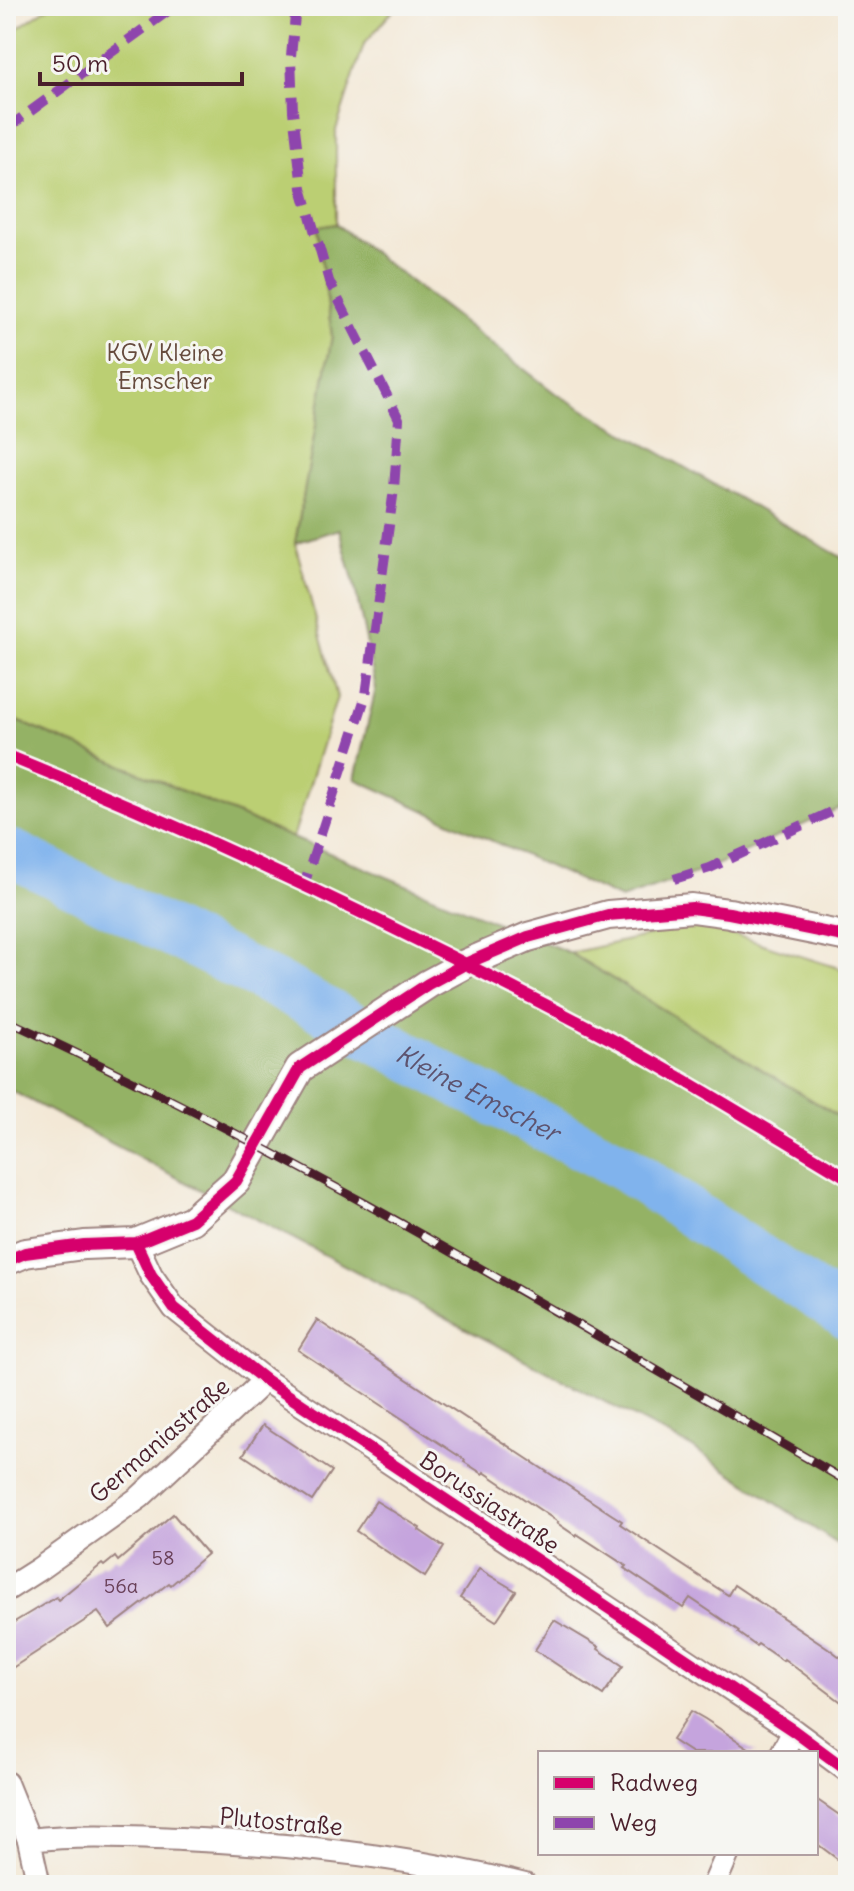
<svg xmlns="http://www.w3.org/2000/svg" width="854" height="1891" font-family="Delius,sans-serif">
<rect width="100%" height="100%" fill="#f6f6f2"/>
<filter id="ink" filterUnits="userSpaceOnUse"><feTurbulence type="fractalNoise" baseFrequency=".0125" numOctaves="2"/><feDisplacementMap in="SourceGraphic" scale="16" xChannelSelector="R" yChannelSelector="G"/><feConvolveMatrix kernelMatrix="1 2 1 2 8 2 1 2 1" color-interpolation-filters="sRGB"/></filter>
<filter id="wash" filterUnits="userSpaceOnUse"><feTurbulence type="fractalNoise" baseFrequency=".006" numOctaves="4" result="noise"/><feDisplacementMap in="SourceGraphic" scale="32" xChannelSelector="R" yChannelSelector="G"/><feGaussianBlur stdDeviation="1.8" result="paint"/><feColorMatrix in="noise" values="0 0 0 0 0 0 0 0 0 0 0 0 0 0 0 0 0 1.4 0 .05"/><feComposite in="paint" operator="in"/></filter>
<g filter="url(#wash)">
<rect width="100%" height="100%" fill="#f3e8d6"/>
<!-- green -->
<path fill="#bbcf73" stroke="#82774f" stroke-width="2" d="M 50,6 L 397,6 L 364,44 L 336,130 L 336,224 L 317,228 L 332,336 L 295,543 L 337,697 L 293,838 L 6,716 L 6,36 Z
M 700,924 L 848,971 L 848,1122 L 570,953 Z"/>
<!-- forest -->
<path fill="#94b265" stroke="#6f6848" stroke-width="2" d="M 336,224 L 555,393 L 848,561 L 848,804 L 710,868 L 621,899 L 355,779 L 376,688 L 354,583 L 339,529 L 295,543 L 332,336 L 317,227 Z
M 6,716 L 293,838 L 570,953 L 848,1122 L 848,1551 L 693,1448 L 6,1088 Z"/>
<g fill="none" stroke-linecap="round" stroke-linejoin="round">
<!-- river -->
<path stroke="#80b3ed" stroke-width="48" id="s1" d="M 6,853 L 13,854 L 289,991 L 457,1083 L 622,1166 L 706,1223 L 848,1316"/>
</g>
<g id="blocks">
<!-- building -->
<path fill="#c5a4dd" d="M 317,1320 L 611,1514 L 622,1521 L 620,1524 L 728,1595 L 734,1585 L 828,1648 L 848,1663 L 848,1707 L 784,1659 L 783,1661 L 758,1644 L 756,1646 L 738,1633 L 739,1631 L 690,1598 L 683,1608 L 670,1599 L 624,1568 L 626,1566 L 577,1534 L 576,1536 L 557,1523 L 558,1522 L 484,1472 L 483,1474 L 472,1467 L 464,1462 L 465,1460 L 298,1350 Z
M 263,1425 L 332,1471 L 312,1501 L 243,1455 Z
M 376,1501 L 420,1528 L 419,1530 L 444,1547 L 425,1577 L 356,1531 Z
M 173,1514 L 207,1554 L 171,1585 L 169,1583 L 110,1628 L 98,1612 L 6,1672 L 6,1627 L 56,1597 L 58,1600 L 102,1564 L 104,1566 L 115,1557 L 118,1561 Z
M 479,1569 L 516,1591 L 496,1621 L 460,1598 Z
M 554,1620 L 599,1647 L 598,1649 L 623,1666 L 603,1695 L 535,1650 Z
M 691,1711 L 705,1719 L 756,1753 L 692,1753 L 672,1740 Z
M 816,1799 L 848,1821 L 848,1867 L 816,1843 Z"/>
</g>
</g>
<g filter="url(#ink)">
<use href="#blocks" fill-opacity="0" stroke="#9e8480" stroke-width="2"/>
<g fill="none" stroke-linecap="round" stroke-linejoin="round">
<!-- minor casing -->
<g stroke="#9e8480" stroke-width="26">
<path id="minor" d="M 136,1243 L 151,1275 L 174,1308 L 265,1380 L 794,1731 L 848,1771
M 6,1590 L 39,1569 L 140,1497 L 265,1380
M 782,1753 L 794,1731
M 6,1783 L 29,1840 L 39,1885
M 29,1840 C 79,1834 130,1837 181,1839 C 296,1844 413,1857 525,1885
M 714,1885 L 728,1853"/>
</g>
<!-- tertiary casing -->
<g stroke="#9e8480" stroke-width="32">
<path id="tertiary" d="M 6,1261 L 25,1253 L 84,1245 L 136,1243 L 192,1220 L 236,1181 L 300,1068 L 428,984 L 465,964 L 528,937 L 608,915 L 692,908 L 729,913 L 848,937"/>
</g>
<!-- minor -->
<use href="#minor" stroke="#fff" stroke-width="22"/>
<!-- tertiary -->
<use href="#tertiary" stroke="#fff" stroke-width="28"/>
<!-- rail casing -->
<g stroke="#4a1f2b" stroke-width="9">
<path id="rail" d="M 6,1020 C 297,1154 571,1321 848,1482"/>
</g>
<!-- rail -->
<use href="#rail" stroke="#f6f6f2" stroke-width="6" stroke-dasharray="18" stroke-linecap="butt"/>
<!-- quiet -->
<path stroke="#8e44ad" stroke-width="10" stroke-dasharray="20 10" stroke-linecap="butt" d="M 296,6 L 291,56 L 293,111 L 302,188 L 329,281 L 399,419 L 394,489 L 366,695 L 304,885
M 6,129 L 175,6
M 674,879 L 710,868 L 848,804"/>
<!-- cycleway casing -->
<g stroke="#f6f6f2" stroke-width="17">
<path id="cycleway" d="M 6,755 C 217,840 423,939 624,1046 C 700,1087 774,1134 848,1178
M 136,1243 L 151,1275 L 174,1308 L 265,1380 L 794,1731 L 848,1771
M 6,1261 L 25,1253 L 84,1245 L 136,1243 L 192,1220 L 236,1181 L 300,1068 L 428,984 L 465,964 L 528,937 L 608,915 L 692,908 L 729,913 L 848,937"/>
</g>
<!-- cycleway -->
<use href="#cycleway" stroke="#d6006c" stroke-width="12"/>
</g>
</g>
<g text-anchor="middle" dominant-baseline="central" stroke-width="6" stroke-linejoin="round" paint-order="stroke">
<!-- number labels -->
<g font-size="20" fill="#694058">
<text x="163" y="1557">58</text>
<text x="121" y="1585">56a</text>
</g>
<!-- park labels -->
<g font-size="24" fill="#664b3d" stroke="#f6f6f2">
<text x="165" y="352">KGV Kleine<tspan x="165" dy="28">Emscher</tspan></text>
</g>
<!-- street labels -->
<g font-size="24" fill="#4a1f2b" stroke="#f6f6f2">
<text transform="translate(159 1440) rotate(-41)">Germaniastraße</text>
<text transform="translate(490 1502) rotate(34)">Borussiastraße</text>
<text transform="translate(281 1821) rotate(5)">Plutostraße</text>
</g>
<!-- water labels -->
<g font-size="26" font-style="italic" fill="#5d536f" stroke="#f6f6f2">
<text stroke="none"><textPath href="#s1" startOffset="530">Kleine Emscher</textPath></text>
</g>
</g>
<!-- margin -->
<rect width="854" height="1891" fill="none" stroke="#f6f6f2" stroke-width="32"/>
<!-- legend -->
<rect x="538" y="1751" width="280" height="104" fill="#f6f6f2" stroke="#b1a0a2" stroke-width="2"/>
<rect x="554" y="1777" width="40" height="12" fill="#d6006c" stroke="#b1a0a2" stroke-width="2"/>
<text x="610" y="1791" font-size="24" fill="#4a1f2b">Radweg</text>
<rect x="554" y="1817" width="40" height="12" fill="#8e44ad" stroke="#b1a0a2" stroke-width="2"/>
<text x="610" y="1831" font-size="24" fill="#4a1f2b">Weg</text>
<!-- scale -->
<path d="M40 72v12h202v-12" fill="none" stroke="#4a1f2b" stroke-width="4"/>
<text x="52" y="72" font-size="24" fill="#4a1f2b" stroke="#f6f6f2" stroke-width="6" paint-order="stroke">50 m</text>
</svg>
